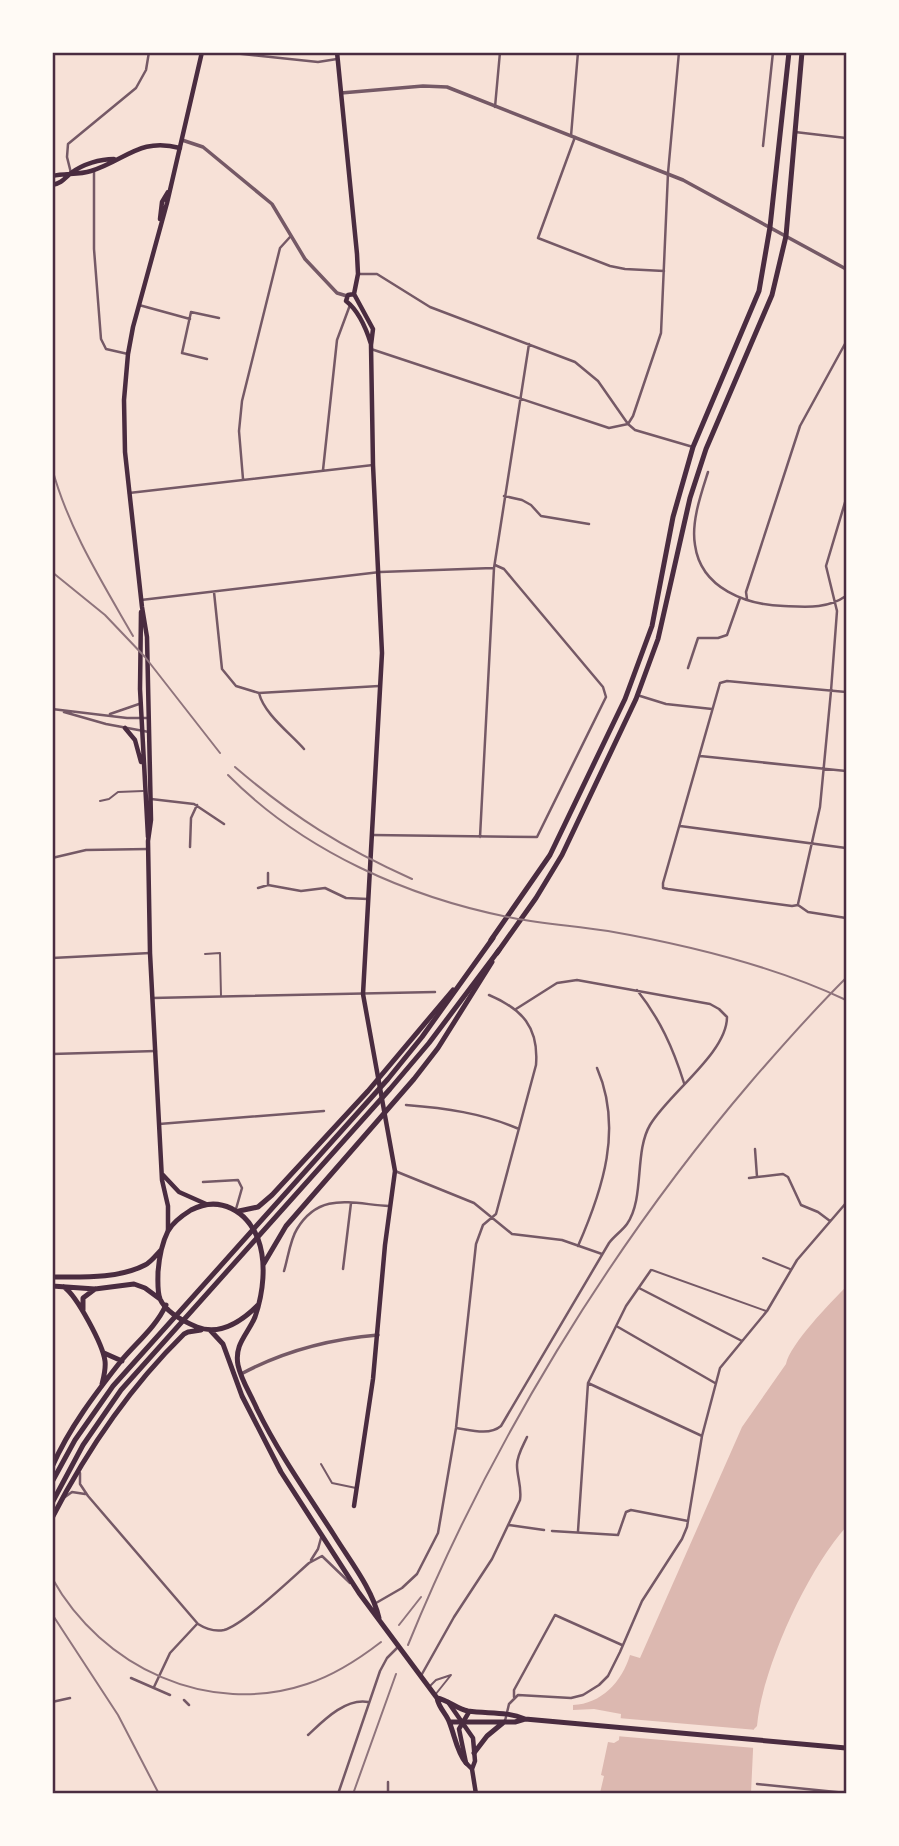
<svg xmlns="http://www.w3.org/2000/svg" width="899" height="1846" font-family="'Alegreya Sans',sans-serif">
<rect width="100%" height="100%" fill="#f7e1d7"/>
<!-- water -->
<path fill="#dcb8b0" d="M 846,1287 L 846,1527 C 808,1569 762,1668 757,1726 L 754,1729 L 751,1793 L 600,1793 L 604,1776 L 601,1775 L 608,1742 L 614,1743 L 619,1740 L 621,1714 L 594,1709 L 573,1710 L 573,1705 C 601,1704 622,1682 630,1655 L 640,1658 L 742,1427 L 786,1364 C 790,1344 831,1302 846,1287 Z"/>
<!-- pier -->
<path fill="#f7e1d7" d="M 618,1718 L 757,1730 L 755,1748 L 616,1736 Z"/>
<g fill="none" stroke-linecap="round" stroke-linejoin="round">
<!-- service -->
<path stroke="#755966" stroke-width="2" d="M 100,801 L 109,799 L 118,792 L 143,791
M 205,954 L 220,953 L 221,996
M 763,1258 L 790,1269
M 652,1270 L 766,1311
M 321,1464 L 332,1483 L 356,1488
M 430,1686 L 436,1680 L 451,1675 L 435,1695"/>
<!-- pedestrian -->
<path stroke="#755966" stroke-width="2.5" d="M 308,1735 C 323,1721 345,1698 368,1702"/>
<!-- minor -->
<path stroke="#755966" stroke-width="2.5" d="M 224,52 L 318,62 L 337,59
M 495,107 L 500,52
M 795,132 L 846,138
M 571,136 L 578,52
M 575,137 L 538,238 L 610,266 L 625,269 L 664,271
M 763,146 L 773,52
M 94,171 L 94,249 L 101,339 L 106,349 L 128,354
M 71,173 L 67,157 L 68,144 L 136,88 L 146,70 L 149,52
M 358,274 L 377,274 L 430,307 L 575,362 L 598,381 L 628,424 L 635,430 L 693,447
M 139,305 L 190,319
M 371,349 L 609,428 L 628,424
M 207,359 L 182,353 L 191,312 L 219,318
M 628,424 L 633,416 L 661,333 L 668,173 L 679,52
M 323,470 L 337,340 L 350,305
M 708,472 C 701,494 691,522 695,545 C 701,589 747,605 784,606 C 807,607 827,609 846,596
M 243,479 L 239,431 L 242,401 L 280,248 L 290,237
M 129,493 L 373,465
M 504,496 L 522,500 L 531,505 L 541,516 L 589,524
M 214,592 L 222,669 L 236,686 L 259,693 L 379,686
M 747,599 L 746,592 L 800,426 L 846,342
M 141,600 L 380,572 L 493,568
M 688,668 L 698,638 L 718,638 L 727,635 L 740,598
M 259,693 C 264,714 290,733 304,749
M 637,695 L 666,704 L 712,709
M 52,709 L 127,718 L 149,718
M 64,712 L 106,724 L 149,732
M 110,714 L 139,704
M 700,756 L 846,771
M 151,799 L 194,804 L 224,824
M 680,826 L 846,848
M 372,835 L 537,837 L 606,697 L 603,687 L 514,581 L 504,569 L 495,565
M 480,837 L 494,568 L 529,344
M 190,847 L 191,818 L 197,805
M 52,858 L 86,850 L 148,849
M 268,873 L 268,885
M 258,888 L 268,885 L 301,891 L 325,888 L 346,898 L 368,899
M 798,904 L 820,807 L 831,691 L 837,611 L 826,566 L 846,499
M 798,905 L 792,906 L 668,889 L 663,888 L 663,883 L 720,683 L 727,681 L 846,692
M 798,905 L 808,912 L 846,918
M 52,958 L 150,953
M 637,990 C 660,1019 673,1048 684,1083
M 152,998 L 435,992
M 52,1054 L 156,1051
M 406,1105 C 445,1108 482,1113 519,1129
M 159,1124 L 324,1111
M 755,1149 L 757,1177 L 783,1174 L 788,1177 L 801,1205 L 818,1212 L 830,1221
M 395,1171 L 474,1203 L 512,1234 L 562,1240 L 602,1254
M 749,1178 L 757,1177
M 203,1182 L 238,1180 L 242,1188 L 236,1209
M 578,1246 C 603,1189 623,1128 597,1068
M 343,1269 L 351,1203
M 284,1271 C 288,1258 290,1240 297,1229 C 320,1191 352,1204 389,1206
M 639,1288 L 742,1341
M 618,1327 L 715,1383
M 588,1383 L 702,1436
M 456,1428 C 470,1430 489,1436 501,1426 L 609,1243 C 614,1236 622,1231 627,1224 C 645,1198 634,1152 650,1125 C 669,1093 727,1053 727,1017 L 719,1009 L 710,1004 L 577,980 L 557,983 L 516,1009
M 80,1473 L 80,1484 L 88,1496 L 198,1624 C 206,1629 214,1632 224,1630 C 243,1625 292,1578 309,1563 L 322,1556 L 350,1583
M 65,1497 L 72,1492 L 85,1494
M 509,1525 L 544,1530
M 552,1531 L 618,1535 L 626,1512 L 631,1510 L 688,1521
M 578,1531 L 588,1383 L 626,1306 L 651,1270
M 311,1560 L 318,1549 L 321,1538
M 376,1603 L 402,1588 L 417,1574 L 438,1533 L 456,1428 L 476,1244 L 483,1225 L 496,1214 L 536,1065 C 539,1027 522,1009 489,995
M 422,1674 L 454,1617 L 492,1559 L 520,1500 C 522,1487 517,1477 517,1465 C 517,1455 523,1446 527,1437
M 131,1678 L 170,1695
M 154,1687 L 170,1653 L 197,1624
M 514,1697 L 514,1690 L 555,1615 L 622,1645
M 184,1700 L 189,1705
M 52,1702 L 70,1698
M 505,1721 L 509,1704 L 518,1695 L 571,1698 L 583,1695 L 599,1685 L 608,1676 L 620,1652 L 642,1601 L 682,1539 L 687,1527 L 702,1436 L 720,1368 L 767,1311 L 797,1260 L 846,1203
M 388,1782 L 388,1794
M 757,1784 L 846,1793
M 338,1794 L 380,1671 L 387,1658 L 398,1647"/>
<!-- tertiary -->
<path stroke="#755966" stroke-width="3.5" d="M 341,93 L 423,86 L 447,87 L 683,180 L 846,269
M 182,140 L 203,147 L 272,204 L 305,259 L 337,293 L 347,296
M 241,1374 C 282,1352 331,1339 378,1335"/>
<!-- secondary -->
<path stroke="#4a2c40" stroke-width="4.5" d="M 52,176 C 66,173 78,175 91,171 C 126,160 140,137 180,148
M 52,185 C 62,183 64,179 71,173 C 83,164 100,159 114,159"/>
<!-- primary -->
<path stroke="#4a2c40" stroke-width="4.5" d="M 337,52 L 357,254 L 358,274 L 354,294 L 373,329 L 371,345 L 373,465 L 382,653 L 363,994 L 395,1171 L 385,1245 L 373,1379 L 354,1506
M 160,219 L 162,202 L 168,192
M 354,294 L 348,295 L 346,301 C 359,311 366,328 371,344
M 141,612 L 140,689 L 148,837
M 125,728 L 135,740 L 141,762
M 163,1175 L 179,1192 L 206,1204
M 168,1230 L 168,1206 L 162,1180 L 150,953 L 148,841 L 151,820 L 147,637 L 142,607 L 125,452 L 124,400 L 128,354 L 133,327 L 167,203 L 202,52
M 448,1702 L 473,1738 L 475,1761 L 472,1769 L 476,1794
M 469,1712 L 459,1729 L 466,1763 L 472,1769"/>
<!-- trunk -->
<path stroke="#4a2c40" stroke-width="5" d="M 491,940 L 550,855 L 625,699 L 652,626 L 673,517 L 693,447 L 759,291 L 770,227 L 789,52
M 497,953 L 536,898 L 562,855 L 636,699 L 658,639 L 690,498 L 706,449 L 772,295 L 786,236 L 802,52
M 239,1211 L 258,1207 L 272,1195 L 368,1091 L 453,990
M 263,1265 L 286,1226 L 414,1079 L 438,1048 L 492,962
M 52,1277 C 82,1277 118,1279 145,1265 C 151,1262 156,1255 161,1250
M 52,1286 L 95,1289 L 134,1284 L 145,1288 L 160,1299
M 64,1287 C 77,1296 103,1345 105,1361 C 106,1369 104,1376 102,1384
M 258,1305 C 242,1321 220,1336 197,1327 C 185,1322 166,1312 160,1299 C 157,1291 158,1280 158,1272 C 159,1259 162,1243 168,1231 C 173,1222 183,1215 191,1210 C 220,1195 247,1211 258,1239 C 267,1263 263,1294 255,1317 C 248,1334 234,1344 238,1365 C 241,1380 251,1395 257,1409 C 279,1454 307,1493 334,1535 C 350,1561 372,1588 379,1618
M 83,1310 L 83,1298 L 95,1289
M 210,1330 L 223,1344 L 242,1396 L 281,1472 L 359,1593 L 437,1698 C 439,1709 447,1714 450,1724 C 455,1737 457,1752 466,1763
M 104,1353 L 122,1361
M 52,1467 C 69,1428 95,1394 121,1361 C 136,1343 156,1327 166,1305
M 52,1518 C 86,1452 131,1386 184,1334 L 188,1332 L 201,1330
M 437,1698 C 448,1700 457,1709 468,1711 C 488,1714 506,1711 525,1719 L 846,1748
M 450,1722 L 515,1722 L 525,1719
M 474,1753 L 487,1736 L 504,1722"/>
<!-- motorway -->
<path stroke="#4a2c40" stroke-width="5" d="M 52,1482 L 75,1440 L 113,1386 L 388,1079 L 422,1037 L 493,938
M 52,1503 L 83,1445 L 121,1390 L 390,1089 L 429,1043 L 499,950"/>
<!-- rail -->
<path stroke="#8f747c" stroke-width="2" d="M 52,468 C 68,528 102,582 133,636
M 52,572 L 105,615 L 145,657 L 220,753
M 235,767 C 293,817 343,848 412,879
M 228,775 C 303,851 409,898 513,918 C 544,924 576,926 608,931 C 688,945 772,965 846,1000
M 52,1578 C 102,1668 209,1717 307,1684 C 335,1675 359,1659 381,1642
M 52,1614 L 118,1715 L 159,1794
M 399,1625 L 421,1597
M 408,1645 C 489,1446 610,1247 750,1083 C 781,1047 813,1011 846,978
M 353,1794 L 396,1674"/>
</g>
<!-- border -->
<rect width="899" height="1846" fill="none" stroke="#fffaf5" stroke-width="108"/>
<rect x="54" y="54" width="791" height="1738" fill="none" stroke="#4a2c40" stroke-width="2.5"/>
</svg>
